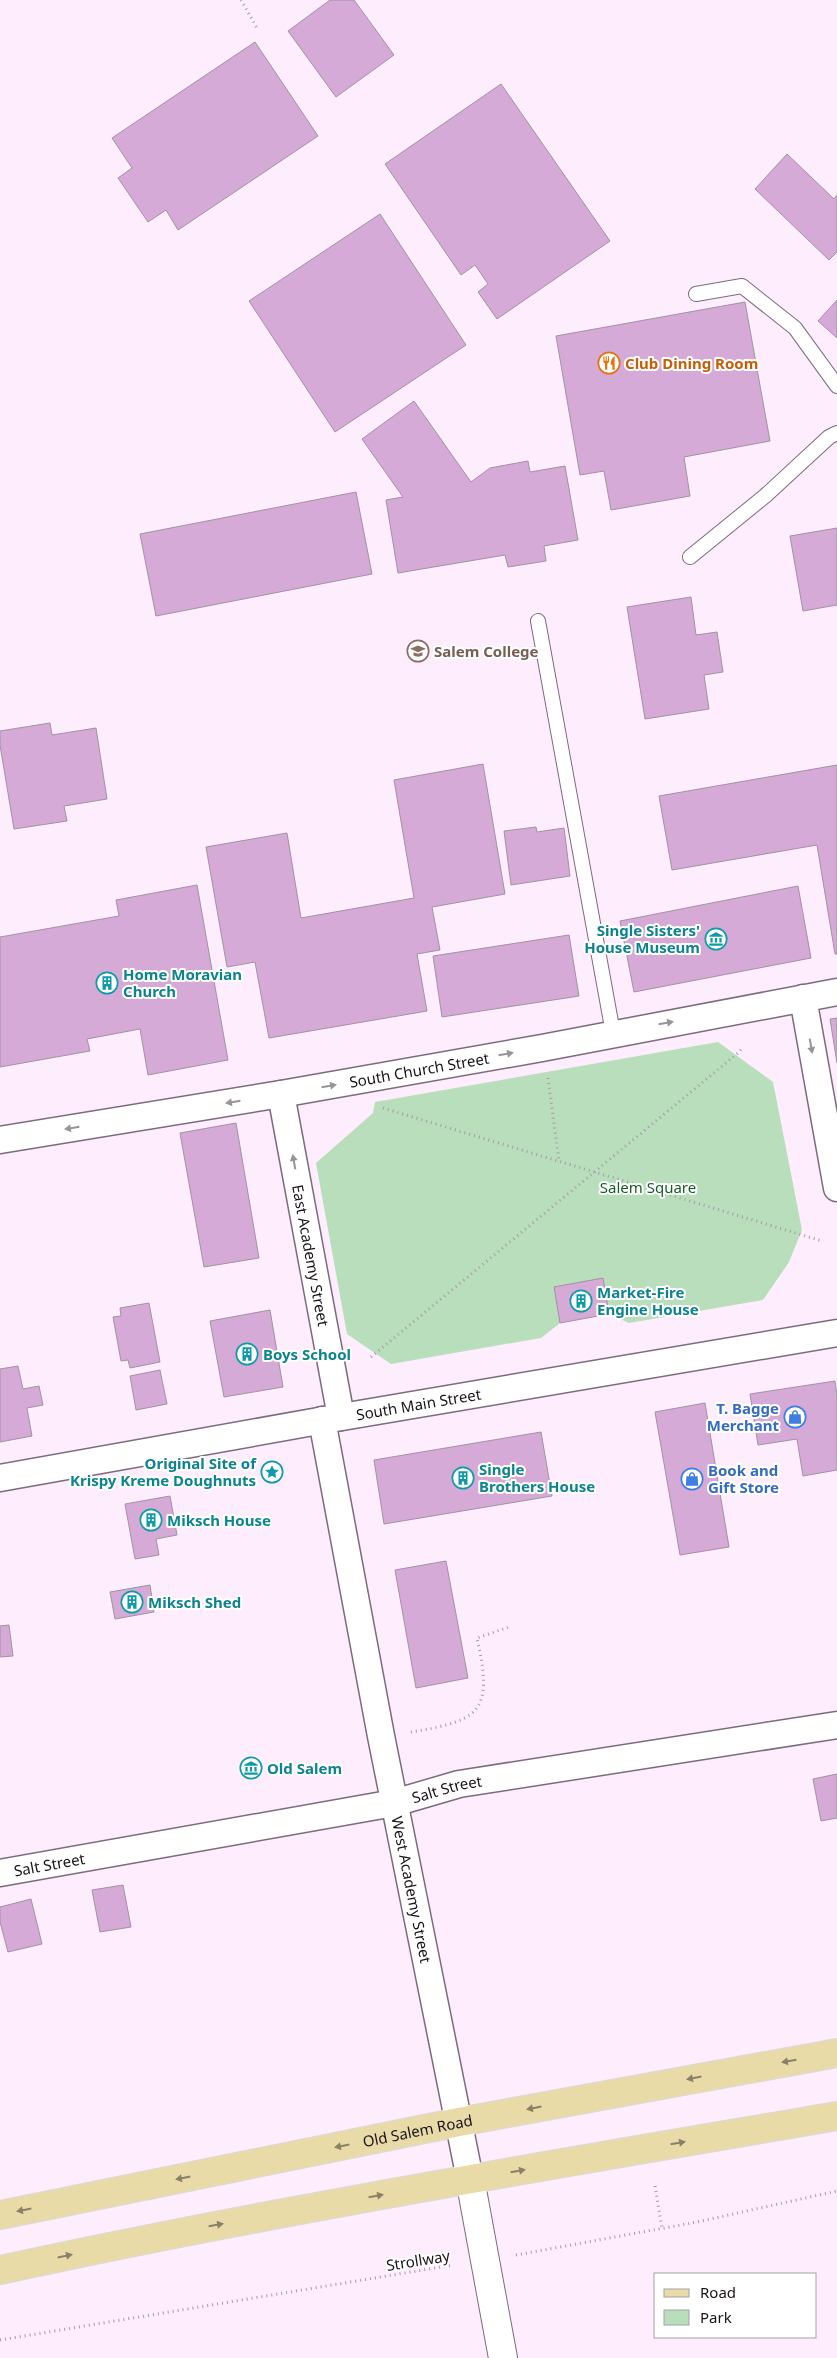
<svg xmlns="http://www.w3.org/2000/svg" width="837" height="2358" font-family="'Noto Sans',sans-serif">
<rect width="100%" height="100%" fill="#fdedfd"/>
<!-- green -->
<path fill="#b8debc" d="M 718,1042 L 773,1082 L 802,1230 L 789,1262 L 763,1300 L 629,1323 L 609,1314 L 560,1323 L 541,1338 L 391,1364 L 347,1334 L 316,1163 L 373,1113 L 375,1102 Z"/>
<!-- building -->
<path fill="#d5aad7" stroke="#a291a3" d="M 330,0 L 354,0 L 394,55 L 336,97 L 288,31 Z
M 255,42 L 318,136 L 178,230 L 166,210 L 148,222 L 118,178 L 132,168 L 112,138 Z
M 501,84 L 610,241 L 497,319 L 478,292 L 488,284 L 475,265 L 461,275 L 385,164 Z
M 787,154 L 834,199 L 837,195 L 837,252 L 829,260 L 755,189 Z
M 380,214 L 466,345 L 335,432 L 249,301 Z
M 837,300 L 837,338 L 818,321 Z
M 745,302 L 770,441 L 684,457 L 690,496 L 611,510 L 604,471 L 580,475 L 556,336 Z
M 414,401 L 471,482 L 490,468 L 528,461 L 530,472 L 565,466 L 578,540 L 544,546 L 546,561 L 508,567 L 505,555 L 398,573 L 386,500 L 403,497 L 362,439 Z
M 356,492 L 372,574 L 156,616 L 140,534 Z
M 837,528 L 837,605 L 803,611 L 790,536 Z
M 691,597 L 696,635 L 717,632 L 723,672 L 704,675 L 709,709 L 645,719 L 627,607 Z
M 50,723 L 52,735 L 96,728 L 107,799 L 64,806 L 67,821 L 14,829 L 0,745 L 0,731 Z
M 483,764 L 505,894 L 432,907 L 440,950 L 417,954 L 427,1011 L 269,1038 L 255,962 L 227,967 L 206,847 L 287,833 L 301,918 L 414,898 L 394,780 Z
M 837,765 L 837,954 L 835,954 L 817,845 L 672,870 L 659,796 Z
M 536,827 L 537,832 L 564,828 L 570,876 L 511,885 L 504,831 Z
M 197,885 L 228,1060 L 148,1075 L 140,1029 L 87,1039 L 90,1051 L 0,1067 L 0,937 L 119,916 L 116,900 Z
M 798,886 L 811,958 L 634,992 L 620,921 Z
M 569,935 L 579,996 L 442,1017 L 433,956 Z
M 837,1018 L 837,1063 L 830,1019 Z
M 236,1123 L 259,1258 L 204,1267 L 180,1133 Z
M 603,1278 L 609,1314 L 560,1323 L 554,1287 Z
M 149,1303 L 160,1362 L 130,1368 L 128,1360 L 121,1361 L 113,1317 L 121,1316 L 120,1308 Z
M 270,1310 L 283,1387 L 224,1397 L 210,1321 Z
M 18,1366 L 23,1389 L 39,1386 L 43,1405 L 27,1408 L 32,1436 L 0,1442 L 0,1369 Z
M 160,1370 L 167,1404 L 136,1410 L 130,1376 Z
M 835,1381 L 837,1395 L 837,1470 L 803,1476 L 797,1439 L 758,1445 L 750,1394 Z
M 705,1403 L 729,1547 L 680,1555 L 655,1412 Z
M 541,1432 L 552,1496 L 384,1524 L 374,1460 Z
M 170,1496 L 177,1535 L 156,1539 L 159,1555 L 135,1559 L 125,1504 Z
M 446,1561 L 468,1678 L 416,1688 L 395,1570 Z
M 150,1585 L 154,1612 L 115,1619 L 110,1592 Z
M 9,1625 L 13,1656 L 0,1657 L 0,1626 Z
M 837,1774 L 837,1818 L 821,1821 L 813,1779 Z
M 123,1885 L 131,1927 L 100,1932 L 92,1890 Z
M 31,1899 L 42,1944 L 8,1952 L 0,1922 L 0,1907 Z"/>
<g fill="none" stroke-linecap="round" stroke-linejoin="round">
<!-- lane casing -->
<g stroke="#7b6b7c" stroke-width="16">
<path id="lane" d="M 696,294 L 742,286 L 795,328 L 837,386
M 690,557 L 765,496 L 829,437 L 837,433
M 538,621 L 613,1033"/>
</g>
<!-- street casing -->
<g stroke="#7b6b7c" stroke-width="29">
<g id="street">
<path d="M 803,998 L 837,1188"/>
<path id="s1" d="M 281,1094 L 341,1417"/>
<path id="s2" d="M 0,1140 L 281,1094 L 542,1048 L 837,992"/>
<path id="s3" d="M 322,1420 L 381,1736 L 470,2179"/>
<path id="s4" d="M 0,1478 L 330,1419 L 837,1333"/>
<path id="s5" d="M 0,1873 L 394,1803 L 459,1784 L 837,1725"/>
</g>
</g>
<!-- secondary casing -->
<g stroke="#7b6b7c" stroke-width="30">
<path id="secondary" d="M 470,2179 L 503,2358"/>
</g>
<!-- primary casing -->
<g stroke="#dad9da" stroke-width="30">
<g id="primary">
<path id="s6" d="M 0,2215 L 459,2122 L 837,2053"/>
<path d="M 0,2270 C 277,2210 557,2164 837,2116"/>
</g>
</g>
<!-- path -->
<path stroke="#a79ba7" stroke-width="3" stroke-dasharray="1 4" stroke-linecap="butt" d="M 241,0 L 257,28
M 548,1078 L 559,1161
M 383,1108 L 822,1241
M 371,1357 L 738,1053 L 743,1047
M 411,1732 C 429,1729 465,1724 476,1709 C 490,1692 481,1657 477,1638 L 509,1627
M 655,2186 L 662,2228
M 516,2255 L 697,2222 L 837,2191
M 0,2340 L 453,2265"/>
<!-- lane -->
<use href="#lane" stroke="#fff" stroke-width="14"/>
<!-- street -->
<use href="#street" stroke="#fff" stroke-width="26"/>
<!-- secondary -->
<use href="#secondary" stroke="#fff" stroke-width="28"/>
<!-- primary -->
<use href="#primary" stroke="#e9dba8" stroke-width="28"/>
</g>
<!-- one-way arrows -->
<defs><path id="oneway-solid" d="M-6-.8H1V-3.2L6.5 0L1 3.2V.8H-6Z" transform="scale(1.25)"/></defs>
<g fill="#989598">
<use href="#oneway-solid" transform="translate(666 1023) rotate(-10)"/>
<use href="#oneway-solid" transform="translate(811 1046) rotate(80)"/>
<use href="#oneway-solid" transform="translate(506 1054) rotate(-10)"/>
<use href="#oneway-solid" transform="translate(329 1086) rotate(-10)"/>
<use href="#oneway-solid" transform="translate(233 1102) rotate(171)"/>
<use href="#oneway-solid" transform="translate(72 1128) rotate(171)"/>
<use href="#oneway-solid" transform="translate(294 1162) rotate(-100)"/>
</g>
<g fill="#8b8168">
<use href="#oneway-solid" transform="translate(789 2061) rotate(170)"/>
<use href="#oneway-solid" transform="translate(694 2078) rotate(169)"/>
<use href="#oneway-solid" transform="translate(534 2108) rotate(169)"/>
<use href="#oneway-solid" transform="translate(678 2143) rotate(-10)"/>
<use href="#oneway-solid" transform="translate(342 2146) rotate(169)"/>
<use href="#oneway-solid" transform="translate(518 2171) rotate(-10)"/>
<use href="#oneway-solid" transform="translate(183 2178) rotate(169)"/>
<use href="#oneway-solid" transform="translate(376 2196) rotate(-10)"/>
<use href="#oneway-solid" transform="translate(24 2210) rotate(169)"/>
<use href="#oneway-solid" transform="translate(216 2225) rotate(-10)"/>
<use href="#oneway-solid" transform="translate(65 2256) rotate(-12)"/>
</g>
<!-- icons -->
<defs>
<g id="restaurant-ring" transform="scale(1.125)"><circle r="9.5" fill="#fff" stroke="#e8710a" stroke-width="1.5"/><path d="M-5-6h1v4h1v-4h1v4h1v-4h1v5L-1.5 .5V6h-2V.5L-5-1ZM5-6V6H3V1.5H1.5Q1.5-4 5-6Z" fill="#e8710a"/></g>
<g id="university-ring" transform="scale(1.125)"><circle r="9.5" fill="#fff" stroke="#8d6e63" stroke-width="1.5"/><path d="M0-5L7-2L0 1L-7-2ZM-4 1L0 2.5L4 1V4Q0 6-4 4Z" fill="#8d6e63"/></g>
<g id="museum-ring" transform="scale(1.125)"><circle r="9.5" fill="#fff" stroke="#0f9aa8" stroke-width="1.5"/><path d="M0-6L6-3V-2H-6V-3ZM-5-1h2V3h-2ZM-1-1h2V3h-2ZM3-1h2V3H3ZM-6 4H6V6H-6Z" fill="#0f9aa8"/></g>
<g id="building-ring" transform="scale(1.125)"><circle r="9.5" fill="#fff" stroke="#0f9aa8" stroke-width="1.5"/><path d="M-4-6H4V6H1V3H-1V6H-4ZM-2.5-4.3h1.7v1.8h-1.7ZM.8-4.3h1.7v1.8H.8ZM-2.5-1h1.7V.8h-1.7ZM.8-1h1.7V.8H.8Z" fill="#0f9aa8"/></g>
<g id="shop-ring" transform="scale(1.125)"><circle r="9.5" fill="#fff" stroke="#3f7fe0" stroke-width="1.5"/><path d="M-5-2.5h2.3a2.7 3.5 0 0 1 5.4 0H5L5.5 6h-11ZM-1.5-2.5h3a1.5 2.3 0 0 0-3 0Z" fill="#3f7fe0"/></g>
<g id="sight-ring" transform="scale(1.125)"><circle r="9.5" fill="#fff" stroke="#0f9aa8" stroke-width="1.5"/><path d="M0-6L1.8-2.2L6-1.7L2.9 1.2L3.7 5.4L0 3.3L-3.7 5.4L-2.9 1.2L-6-1.7L-1.8-2.2Z" fill="#0f9aa8"/></g>
</defs>
<g fill-rule="evenodd">
<use href="#restaurant-ring" x="609" y="363"/>
<use href="#university-ring" x="418" y="651"/>
<use href="#museum-ring" x="716" y="939"/>
<use href="#building-ring" x="107" y="983"/>
<use href="#building-ring" x="581" y="1301"/>
<use href="#building-ring" x="247" y="1354"/>
<use href="#shop-ring" x="795" y="1417"/>
<use href="#sight-ring" x="272" y="1472"/>
<use href="#building-ring" x="463" y="1478"/>
<use href="#shop-ring" x="692" y="1479"/>
<use href="#building-ring" x="151" y="1520"/>
<use href="#building-ring" x="132" y="1602"/>
<use href="#museum-ring" x="251" y="1768"/>
</g>
<g text-anchor="middle" dominant-baseline="central" stroke-width="4" stroke-linejoin="round" paint-order="stroke">
<!-- food labels -->
<g font-size="15" font-weight="bold" fill="#c56008" stroke="#fff" text-anchor="start">
<text x="625" y="363">Club Dining Room</text>
</g>
<!-- education labels -->
<g font-size="15" font-weight="bold" fill="#785e54" stroke="#fff" text-anchor="start">
<text x="434" y="651">Salem College</text>
</g>
<!-- culture labels -->
<g font-size="15" font-weight="bold" fill="#0d838f" stroke="#fff" text-anchor="start">
<text x="700" y="930" text-anchor="end">Single Sisters'<tspan x="700" dy="17">House Museum</tspan></text>
<text x="123" y="974">Home Moravian<tspan x="123" dy="17">Church</tspan></text>
<text x="597" y="1292">Market-Fire<tspan x="597" dy="17">Engine House</tspan></text>
<text x="263" y="1354">Boys School</text>
<text x="256" y="1463" text-anchor="end">Original Site of<tspan x="256" dy="17">Krispy Kreme Doughnuts</tspan></text>
<text x="479" y="1469">Single<tspan x="479" dy="17">Brothers House</tspan></text>
<text x="167" y="1520">Miksch House</text>
<text x="148" y="1602">Miksch Shed</text>
<text x="267" y="1768">Old Salem</text>
</g>
<!-- street labels -->
<g font-size="15" fill="#191319" stroke="#fff">
<text stroke="none"><textPath href="#s2" startOffset="425">South Church Street</textPath></text>
<text stroke="none"><textPath href="#s1" startOffset="164">East Academy Street</textPath></text>
<text stroke="none"><textPath href="#s4" startOffset="425">South Main Street</textPath></text>
<text stroke="none"><textPath href="#s5" startOffset="455">Salt Street</textPath></text>
<text stroke="none"><textPath href="#s5" startOffset="50">Salt Street</textPath></text>
<text stroke="none"><textPath href="#s3" startOffset="478">West Academy Street</textPath></text>
<text stroke="none"><textPath href="#s6" startOffset="426">Old Salem Road</textPath></text>
<text transform="translate(418 2260) rotate(-9)">Strollway</text>
</g>
<!-- park labels -->
<g font-size="15" fill="#155d28" stroke="#fff">
<text x="648" y="1187">Salem Square</text>
</g>
<!-- shop labels -->
<g font-size="15" font-weight="bold" fill="#366cbe" stroke="#fff" text-anchor="end">
<text x="779" y="1408">T. Bagge<tspan x="779" dy="17">Merchant</tspan></text>
<text x="708" y="1470" text-anchor="start">Book and<tspan x="708" dy="17">Gift Store</tspan></text>
</g>
</g>
<!-- legend -->
<rect x="654" y="2273" width="162" height="65" fill="#ffffff" stroke="#a3a1a3"/>
<rect x="664" y="2289" width="25" height="8" fill="#e9dba8" stroke="#a3a1a3"/>
<text x="700" y="2298" font-size="15" fill="#191319">Road</text>
<rect x="664" y="2310" width="25" height="15" fill="#b8debc" stroke="#a3a1a3"/>
<text x="700" y="2323" font-size="15" fill="#191319">Park</text>
</svg>
